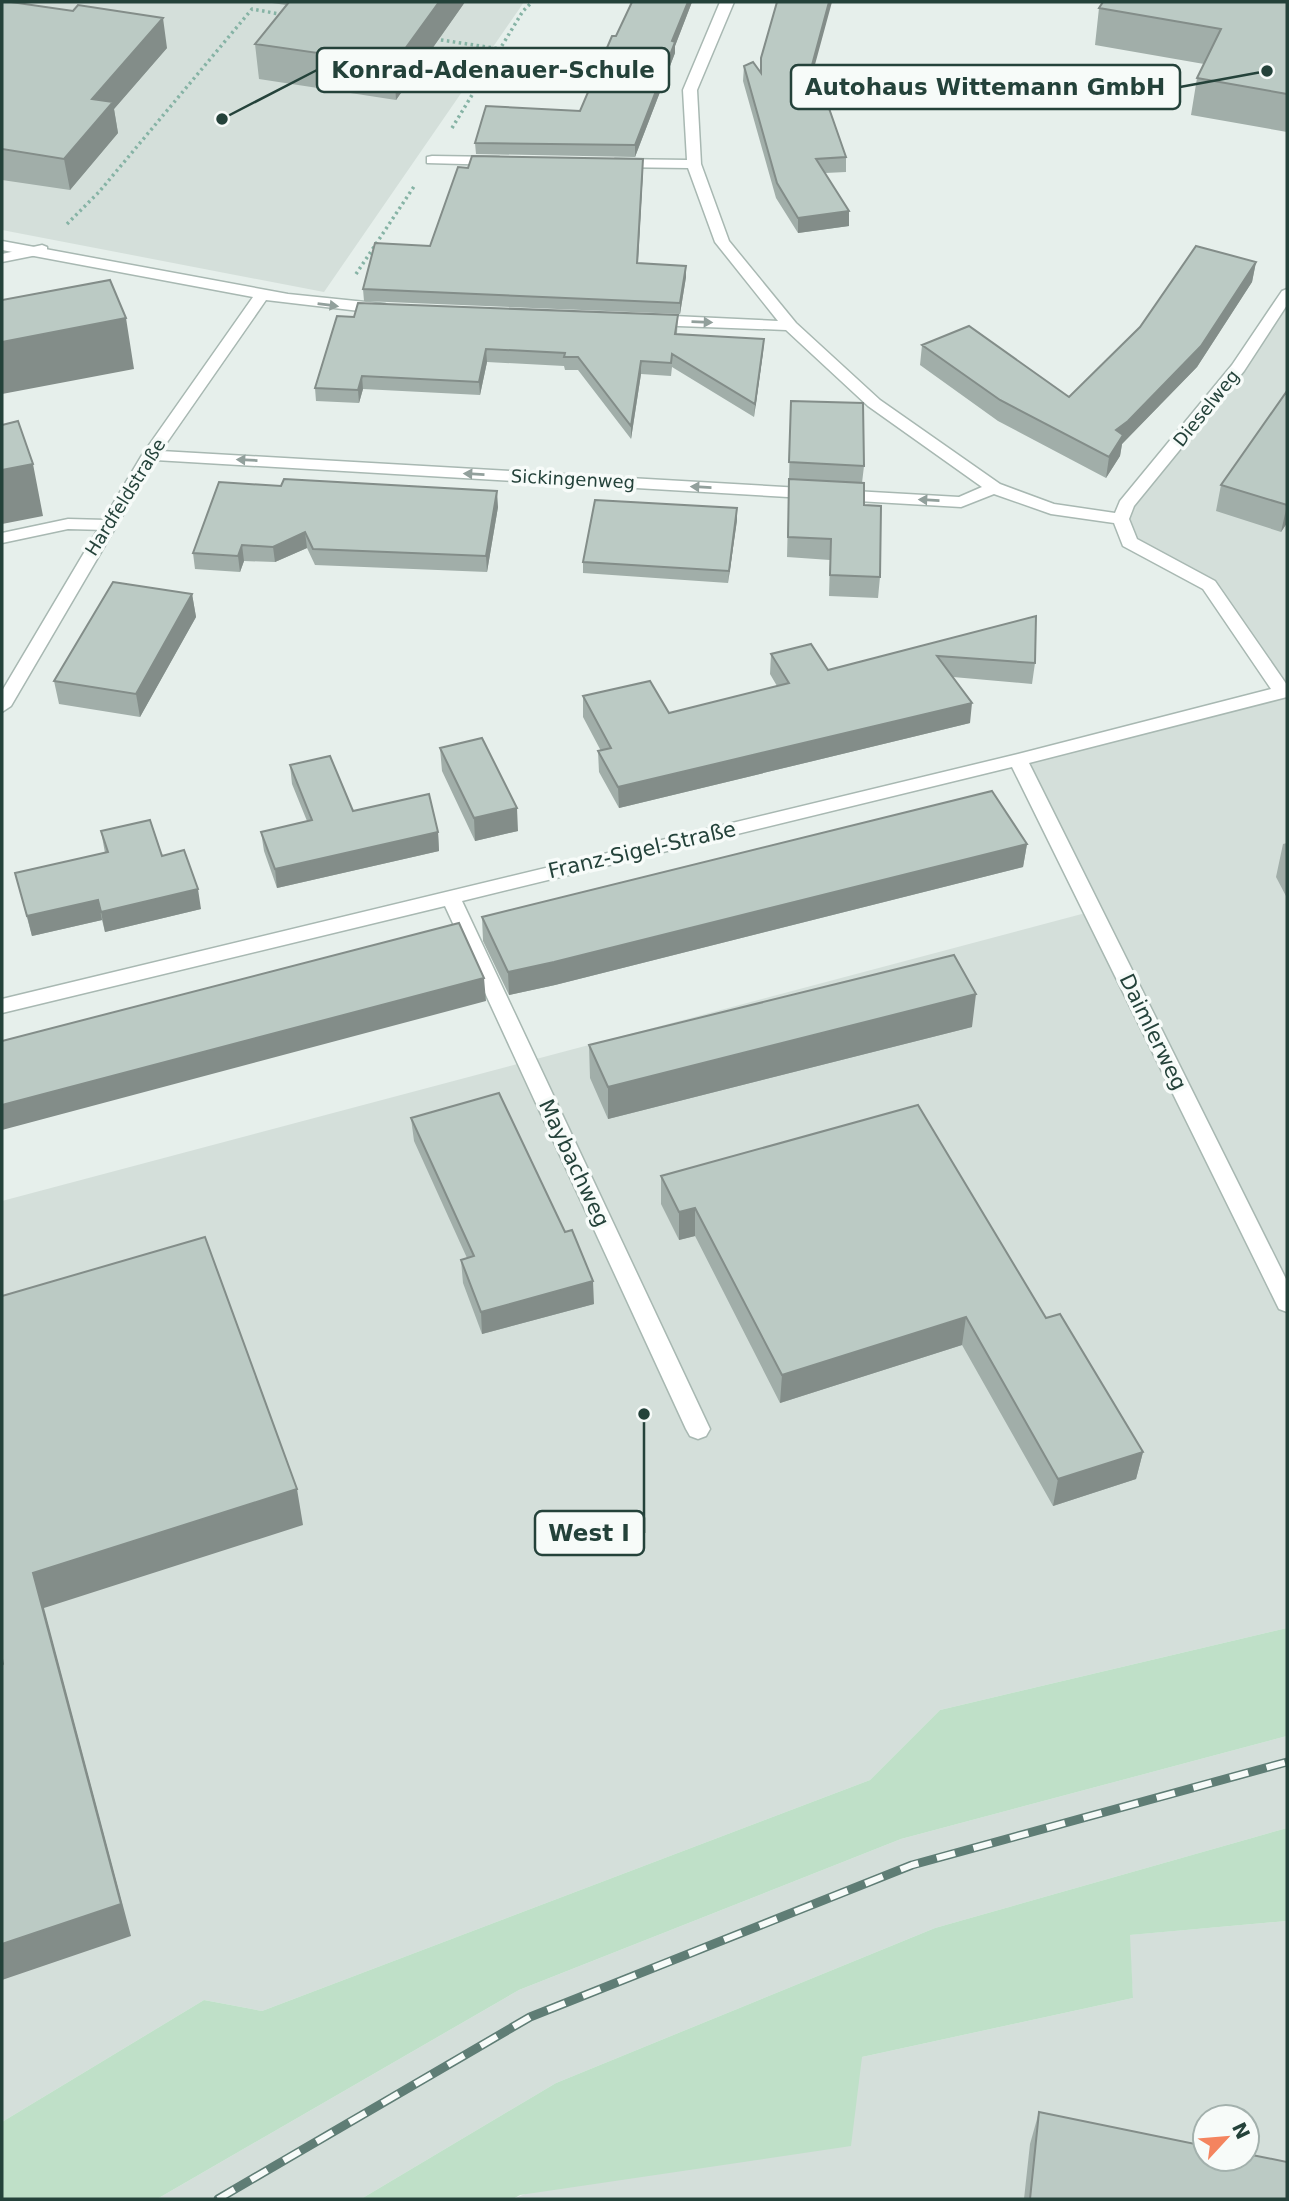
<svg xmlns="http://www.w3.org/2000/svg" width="1289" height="2201" font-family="'DejaVu Sans',sans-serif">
<rect width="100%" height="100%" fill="#e6efeb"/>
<!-- built -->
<path fill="#d4dfda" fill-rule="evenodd" d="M 2,2 L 524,2 L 324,292 L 2,230 Z
M 1287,294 L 1287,1628 L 940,1710 L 870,1780 L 262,2011 L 204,2000 L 2,2122 L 2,1201 L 1093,911 L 1018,760 L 1282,692 L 1209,585 L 1147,554 L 1121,519 L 1238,368 Z
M 1287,1736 L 1287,1828 L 935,1928 L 556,2083 L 361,2199 L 157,2199 L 519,1990 L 901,1839 Z
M 1287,1921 L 1287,2199 L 513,2199 L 862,2057 L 1133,1998 L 1129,1935 ZM 1205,2117 L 1247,2117 L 1247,2159 L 1205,2159 Z"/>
<!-- green -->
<path fill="#bfe0c8" d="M 1287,1628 L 1287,1736 L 901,1839 L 519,1990 L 157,2199 L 2,2199 L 2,2122 L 204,2000 L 262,2011 L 870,1780 L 940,1710 Z
M 1287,1828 L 1287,1921 L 1130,1935 L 1133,1998 L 862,2057 L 851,2146 L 520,2195 L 513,2199 L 361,2199 L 556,2083 L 935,1928 Z"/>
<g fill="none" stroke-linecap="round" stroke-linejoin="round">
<!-- lane casing -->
<g stroke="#a8b8b2" stroke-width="3">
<path id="lane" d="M 42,245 L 47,247 L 47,253 L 2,262 L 2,254 Z
M 68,519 L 106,520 L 114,525 L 106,530 L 68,529 L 2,543 L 2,533 Z"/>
</g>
<!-- street casing -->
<g stroke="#a8b8b2" stroke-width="3">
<path id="street" d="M 720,2 L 734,2 L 697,90 L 701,164 L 729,241 L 796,323 L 880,400 L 1000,484 L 1054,504 L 1115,513 L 1120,501 L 1232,365 L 1282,291 L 1287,289 L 1287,305 L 1244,371 L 1134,506 L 1129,519 L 1137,539 L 1215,581 L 1287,685 L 1287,697 L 1029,763 L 1287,1281 L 1287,1312 L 1279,1309 L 1276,1303 L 1012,767 L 462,901 L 710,1429 L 706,1436 L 698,1439 L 690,1436 L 686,1429 L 445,906 L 2,1013 L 2,999 L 1018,754 L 1271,689 L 1203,589 L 1123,546 L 1114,523 L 1051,514 L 994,494 L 961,507 L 155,460 L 11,706 L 2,712 L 2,691 L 142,455 L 253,297 L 2,250 L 2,241 L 288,294 L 385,304 L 393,309 L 385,314 L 266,300 L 161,451 L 959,497 L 982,487 L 868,406 L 786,330 L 652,325 L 644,320 L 652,315 L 778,321 L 715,242 L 688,168 L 615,167 L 608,163 L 615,159 L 687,160 L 683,90 Z
M 432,156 L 499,157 L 506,161 L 499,165 L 427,163 L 427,157 Z"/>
</g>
<!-- path -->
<path stroke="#86b3a5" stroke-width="3.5" stroke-dasharray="2.5 3.5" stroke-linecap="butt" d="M 435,39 L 500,49
M 452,128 L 523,11 L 532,2
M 67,224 L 99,192 L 252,9 L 285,15
M 356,274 L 415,185"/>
<!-- lane -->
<use href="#lane" fill="#fff" fill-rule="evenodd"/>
<!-- street -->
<use href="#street" fill="#fff" fill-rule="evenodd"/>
<!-- rail casing -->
<g stroke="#5f7d75" stroke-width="9">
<path id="rail" d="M 218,2199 L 530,2017 L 912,1865 L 1287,1762"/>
</g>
<!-- rail -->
<use href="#rail" stroke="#f7fbf9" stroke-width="6" stroke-dasharray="19" stroke-linecap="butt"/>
</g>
<!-- wall -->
<path fill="#a1aea9" d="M 2,2 L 167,48 L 114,109 L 118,133 L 70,190 L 2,180 Z
M 265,2 L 465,2 L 396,100 L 259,79 L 255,44 L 286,5 Z
M 632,2 L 692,2 L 675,46 L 675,53 L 635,157 L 476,154 L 475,143 L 580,111 Z
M 1287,2 L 1287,132 L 1191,115 L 1197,78 L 1204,64 L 1095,45 L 1099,8 Z
M 744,66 L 761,73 L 811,80 L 823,91 L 846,157 L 846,172 L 825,173 L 849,211 L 849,226 L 798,233 L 776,198 L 743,81 Z
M 468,168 L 643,170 L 638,263 L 686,277 L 680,314 L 364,301 L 363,289 L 430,246 Z
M 1256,262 L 1252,282 L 1197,367 L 1122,444 L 1120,456 L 1106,478 L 998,421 L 920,365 L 922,345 L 1069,397 Z
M 678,315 L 677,334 L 764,339 L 763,352 L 754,417 L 672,367 L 671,376 L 641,374 L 631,439 L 578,370 L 565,370 L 564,366 L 487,362 L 480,395 L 363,389 L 359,403 L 316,401 L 315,388 L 354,317 Z
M 1287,391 L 1287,523 L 1281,532 L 1216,511 L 1221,485 Z
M 791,401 L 864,466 L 862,483 L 864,505 L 880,577 L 878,598 L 829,596 L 830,560 L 787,557 Z
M 219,482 L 498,507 L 487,572 L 315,565 L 307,548 L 275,562 L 244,561 L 240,572 L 195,569 L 193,553 Z
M 737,520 L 728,583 L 583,573 L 583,562 Z
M 192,594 L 196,617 L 140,717 L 59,704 L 54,681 Z
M 1036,616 L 1035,663 L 1032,684 L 953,677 L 970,723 L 619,808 L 599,772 L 598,751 L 601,751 L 583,717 L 583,696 L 669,713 L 777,686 L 770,674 L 771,654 L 828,670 Z
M 440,748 L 518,831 L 475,841 L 442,771 Z
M 290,765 L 353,811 L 438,832 L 439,851 L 277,888 L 264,851 L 261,832 L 307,821 L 292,784 Z
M 101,831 L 162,856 L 201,909 L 105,932 L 102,920 L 32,936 L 15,873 L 105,853 Z
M 1287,843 L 1287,898 L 1276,877 L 1283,844 Z
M 1027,844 L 1023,867 L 555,985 L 509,995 L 483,941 L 482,917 Z
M 972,1027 L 608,1119 L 590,1078 L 589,1045 Z
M 411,1118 L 565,1232 L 594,1304 L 482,1334 L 463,1283 L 461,1260 L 467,1258 L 414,1141 Z
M 661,1176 L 1046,1318 L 1143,1452 L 1136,1479 L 1053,1506 L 962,1345 L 780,1403 L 695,1236 L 679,1240 L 661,1204 Z
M 1039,2112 L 1287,2199 L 1024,2199 L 1030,2144 Z"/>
<!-- shaded-wall -->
<path fill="#838d89" d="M 439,2 L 465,2 L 396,100 L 394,64 Z
M 688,2 L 692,2 L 675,46 L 675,53 L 635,157 L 635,145 L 672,41 Z
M 829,2 L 832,2 L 807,94 L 808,80 Z
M 163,18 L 167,48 L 114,109 L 118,133 L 70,190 L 64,159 L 92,99 Z
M 643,159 L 643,170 L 637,275 L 637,263 Z
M 849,211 L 849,226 L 798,233 L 798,218 Z
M 1256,262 L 1252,282 L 1197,367 L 1122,444 L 1120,456 L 1106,478 L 1109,457 L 1116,430 Z
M 686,266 L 686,277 L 680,314 L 680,303 Z
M 126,318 L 134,369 L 2,394 L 2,342 Z
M 764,339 L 763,352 L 754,417 L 755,404 Z
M 486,349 L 487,362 L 480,395 L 479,382 Z
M 641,361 L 641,374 L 631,439 L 631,426 Z
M 362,376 L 363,389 L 359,403 L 358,390 Z
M 33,464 L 43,516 L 2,524 L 2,470 Z
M 497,491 L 498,507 L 487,572 L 486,556 Z
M 1287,505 L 1287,523 L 1281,532 Z
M 737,508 L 737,520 L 728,583 L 729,571 Z
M 305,532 L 307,548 L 275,562 L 273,547 Z
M 242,545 L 244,561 L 240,572 L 238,556 Z
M 192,594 L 196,617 L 140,717 L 136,694 Z
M 972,703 L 970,723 L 619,808 L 618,787 Z
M 517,808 L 518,831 L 475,841 L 474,818 Z
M 438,832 L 439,851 L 277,888 L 275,869 Z
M 1027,844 L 1023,867 L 555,985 L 509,995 L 508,972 Z
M 198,889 L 201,909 L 105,932 L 101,912 Z
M 98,900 L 102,920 L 32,936 L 27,916 Z
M 484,978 L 486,1001 L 2,1130 L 2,1105 Z
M 976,994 L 972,1027 L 608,1119 L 608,1087 Z
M 695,1208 L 695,1236 L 679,1240 L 679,1212 Z
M 593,1281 L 594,1304 L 482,1334 L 481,1312 Z
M 966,1317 L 962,1345 L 780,1403 L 782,1375 Z
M 1143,1452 L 1136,1479 L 1053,1506 L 1058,1479 Z
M 297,1489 L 303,1525 L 44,1608 L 131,1936 L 2,1980 L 2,1944 L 33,1573 Z"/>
<!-- building -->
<path fill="#bbcac4" stroke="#838d89" stroke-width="2" d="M 2,2 L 11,2 L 73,11 L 78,5 L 163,18 L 92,99 L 113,102 L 64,159 L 2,149 Z
M 289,2 L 439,2 L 394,64 L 255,44 Z
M 632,2 L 688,2 L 672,41 L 675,42 L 635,145 L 475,143 L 486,106 L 580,111 L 612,36 L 616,36 Z
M 777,2 L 829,2 L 808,80 L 823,80 L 823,91 L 846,157 L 816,159 L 849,211 L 798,218 L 777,183 L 744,66 L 753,62 L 761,73 L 761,58 Z
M 1103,2 L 1287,2 L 1287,94 L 1197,78 L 1221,29 L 1099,8 Z
M 472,156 L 643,159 L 637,263 L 686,266 L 680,303 L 363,289 L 375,243 L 430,246 L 458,167 L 468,168 Z
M 1196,246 L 1256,262 L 1201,346 L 1128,421 L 1116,430 L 1123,435 L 1109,457 L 1000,400 L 922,345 L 969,326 L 1069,397 L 1140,327 Z
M 110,280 L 126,318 L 2,342 L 2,300 Z
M 358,303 L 678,315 L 675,334 L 764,339 L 755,404 L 672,354 L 671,363 L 641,361 L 631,426 L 578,357 L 564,357 L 565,353 L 486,349 L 479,382 L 362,376 L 358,390 L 315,388 L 337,316 L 354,317 Z
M 1287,391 L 1287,505 L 1221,485 Z
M 791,401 L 863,403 L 864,466 L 789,462 Z
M 18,421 L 33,464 L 2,470 L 2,425 Z
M 284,479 L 497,491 L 486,556 L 313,549 L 305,532 L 273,547 L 242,545 L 238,556 L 193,553 L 219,482 L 281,486 Z
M 789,479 L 864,483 L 864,505 L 881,506 L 880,577 L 830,575 L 831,539 L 788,537 Z
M 595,500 L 737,508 L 729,571 L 583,562 Z
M 113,582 L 192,594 L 136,694 L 54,681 Z
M 1036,616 L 1035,663 L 937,656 L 972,703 L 618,787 L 598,751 L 611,748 L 583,696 L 650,681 L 669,713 L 789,683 L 771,654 L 811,644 L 828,670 Z
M 482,738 L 517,808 L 474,818 L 440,748 Z
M 330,756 L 353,811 L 429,794 L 438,832 L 275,869 L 261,832 L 312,820 L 290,765 Z
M 992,791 L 1027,844 L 554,962 L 508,972 L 482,917 Z
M 150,820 L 162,856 L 184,850 L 198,889 L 101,912 L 98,900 L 27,916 L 15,873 L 108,852 L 101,831 Z
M 459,923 L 484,978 L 2,1105 L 2,1041 Z
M 954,955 L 976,994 L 608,1087 L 589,1045 Z
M 499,1093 L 565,1232 L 572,1230 L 593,1281 L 481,1312 L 461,1260 L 474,1256 L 411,1118 Z
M 918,1105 L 1046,1318 L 1060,1314 L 1143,1452 L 1058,1479 L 966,1317 L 782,1375 L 695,1208 L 679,1212 L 661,1176 Z
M 205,1237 L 297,1489 L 33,1573 L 121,1904 L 2,1944 L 2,1665 L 3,1664 L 2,1659 L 2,1296 Z
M 1039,2112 L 1205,2146 L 1205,2159 L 1247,2159 L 1247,2154 L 1287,2162 L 1287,2199 L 1030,2199 Z"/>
<!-- one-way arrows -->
<defs><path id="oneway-solid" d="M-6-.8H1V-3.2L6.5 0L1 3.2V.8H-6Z" transform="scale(1.75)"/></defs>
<g fill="#92a09c">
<use href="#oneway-solid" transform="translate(328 305) rotate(7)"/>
<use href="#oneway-solid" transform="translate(702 322) rotate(2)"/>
<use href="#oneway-solid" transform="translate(247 460) rotate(-177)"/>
<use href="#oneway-solid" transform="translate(474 474) rotate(-177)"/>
<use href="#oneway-solid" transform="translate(701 487) rotate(-177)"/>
<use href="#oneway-solid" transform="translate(929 500) rotate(-177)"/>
</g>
<g text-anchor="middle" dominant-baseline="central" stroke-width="7" stroke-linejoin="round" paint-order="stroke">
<!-- far-street labels -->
<g font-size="18" fill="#24423a" stroke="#f7fbf9">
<text transform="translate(1206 408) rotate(-51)">Dieselweg</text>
<text transform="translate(573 479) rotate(3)">Sickingenweg</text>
<text transform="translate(125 497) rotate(-58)">Hardfeldstraße</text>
</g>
<!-- street labels -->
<g font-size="21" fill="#24423a" stroke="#f7fbf9">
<text transform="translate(642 850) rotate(-13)">Franz-Sigel-Straße</text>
<text transform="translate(1153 1032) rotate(64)">Daimlerweg</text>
<text transform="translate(574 1163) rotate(65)">Maybachweg</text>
</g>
</g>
<!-- callouts -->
<path fill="none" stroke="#24423a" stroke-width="2.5" d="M222 119L317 70M1267 71L1180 87M644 1414L644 1533"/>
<g fill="#24423a" stroke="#f7fbf9" stroke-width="2.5">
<circle cx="222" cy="119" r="7"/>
<circle cx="1267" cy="71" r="7"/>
<circle cx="644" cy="1414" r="7"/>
</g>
<g fill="#f7fbf9" stroke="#24423a" stroke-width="2.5">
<rect x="317" y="48" width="352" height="44" rx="7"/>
<rect x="791" y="65" width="389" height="44" rx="7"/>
<rect x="535" y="1511" width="109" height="44" rx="7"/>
</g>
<g font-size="23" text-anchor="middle" font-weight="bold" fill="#24423a">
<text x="493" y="78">Konrad-Adenauer-Schule</text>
<text x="985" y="95">Autohaus Wittemann GmbH</text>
<text x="589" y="1541">West I</text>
</g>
<!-- border -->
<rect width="1289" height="2201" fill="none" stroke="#24423a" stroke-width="7"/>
<!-- north arrow -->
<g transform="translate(1226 2138) rotate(64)"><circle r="33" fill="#f7fbf9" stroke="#a3b1ad" stroke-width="2"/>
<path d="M0-5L12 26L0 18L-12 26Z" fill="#f4845f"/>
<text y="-10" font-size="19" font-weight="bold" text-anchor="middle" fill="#24423a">N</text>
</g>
</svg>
